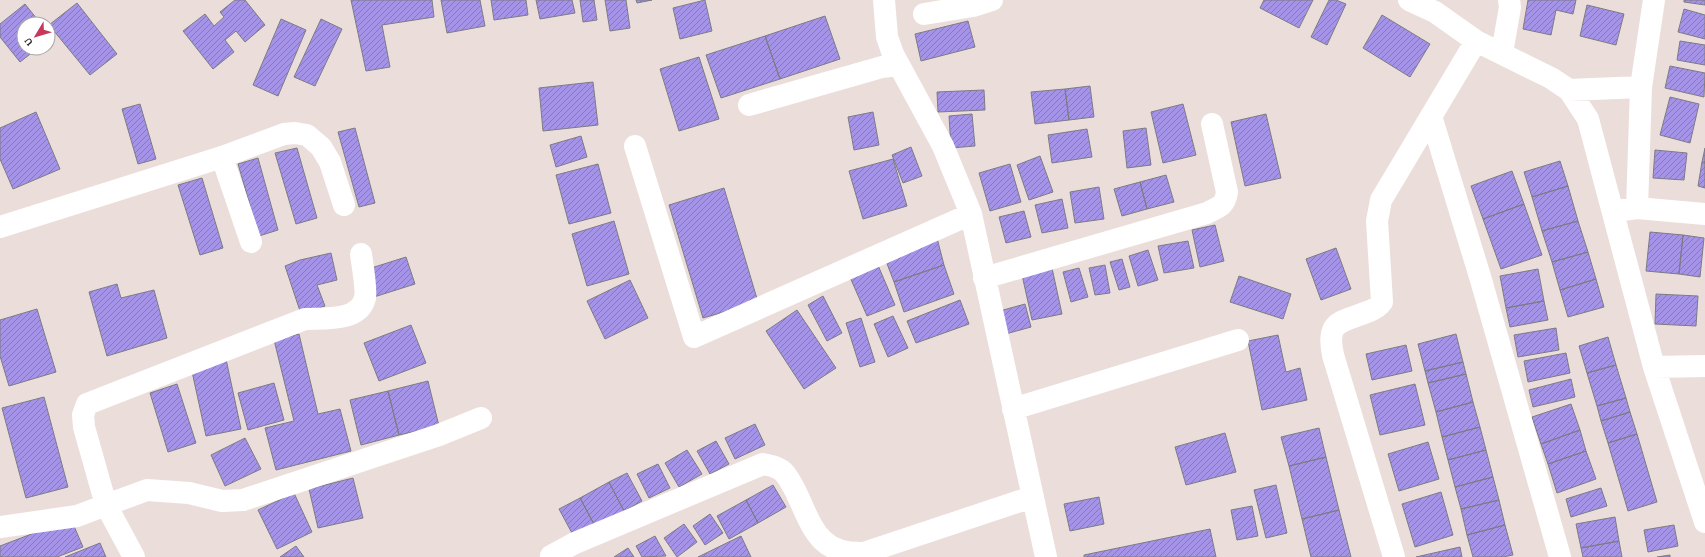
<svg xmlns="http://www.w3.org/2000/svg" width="1705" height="557" font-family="'Crimson Pro',serif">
<defs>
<pattern id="building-hatch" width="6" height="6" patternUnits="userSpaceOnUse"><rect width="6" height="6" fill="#a493e7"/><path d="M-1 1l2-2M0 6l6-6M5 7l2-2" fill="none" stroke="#8578bb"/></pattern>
</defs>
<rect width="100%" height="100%" fill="#ebdeda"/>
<!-- building -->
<path fill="url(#building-hatch)" stroke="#7c7b85" d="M 235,0 L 245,0 L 265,25 L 245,42 L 236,31 L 225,40 L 234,52 L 213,69 L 183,31 L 205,14 L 214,26 L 224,17 L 220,12 Z
M 351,0 L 432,0 L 434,17 L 382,25 L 390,67 L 366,71 Z
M 441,0 L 480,0 L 485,26 L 447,33 Z
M 491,0 L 526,0 L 528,15 L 494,20 Z
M 536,0 L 572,0 L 575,13 L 540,19 Z
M 580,0 L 594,0 L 597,20 L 583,22 Z
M 605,0 L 626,0 L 630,28 L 610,31 Z
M 636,0 L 652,0 L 637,3 Z
M 705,0 L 712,31 L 680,39 L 673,8 Z
M 1264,0 L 1313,0 L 1299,28 L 1260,8 Z
M 1329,0 L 1336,0 L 1346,4 L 1327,45 L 1311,37 Z
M 1528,0 L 1576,0 L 1573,14 L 1556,10 L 1551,35 L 1523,29 Z
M 1684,0 L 1705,0 L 1705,5 L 1684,2 Z
M 77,3 L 117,54 L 90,75 L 49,25 Z
M 25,4 L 41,24 L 24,24 L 24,48 L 38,48 L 20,62 L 0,37 L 0,24 Z
M 1587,5 L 1624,14 L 1616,45 L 1580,36 Z
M 1684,9 L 1705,15 L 1705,39 L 1678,32 Z
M 1382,15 L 1430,44 L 1410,77 L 1363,48 Z
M 825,16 L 840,59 L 780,79 L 765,36 Z
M 281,19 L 306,30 L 278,96 L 253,85 Z
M 321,19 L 342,29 L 315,86 L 294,77 Z
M 968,21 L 975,47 L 921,61 L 915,34 Z
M 765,36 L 780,79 L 721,98 L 706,55 Z
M 1680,41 L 1705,45 L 1705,65 L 1677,60 Z
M 699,57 L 719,119 L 679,131 L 660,69 Z
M 1670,66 L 1705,73 L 1704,97 L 1665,88 Z
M 593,82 L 598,125 L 543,131 L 539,88 Z
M 1090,86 L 1094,117 L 1069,120 L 1065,89 Z
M 1065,89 L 1069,120 L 1035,124 L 1031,92 Z
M 984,90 L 985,110 L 938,112 L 937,92 Z
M 1670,97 L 1699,104 L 1690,143 L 1660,135 Z
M 140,104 L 156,159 L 138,164 L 122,109 Z
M 1183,104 L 1196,155 L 1163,163 L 1151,112 Z
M 36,112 L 60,169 L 13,189 L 0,159 L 0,128 Z
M 873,112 L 879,145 L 854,150 L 848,117 Z
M 972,114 L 975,146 L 951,148 L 949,116 Z
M 1266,114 L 1281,178 L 1245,186 L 1231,122 Z
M 355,128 L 375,203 L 359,207 L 338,132 Z
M 1146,128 L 1151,165 L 1127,168 L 1123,131 Z
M 1087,129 L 1092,157 L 1052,163 L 1048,135 Z
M 581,136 L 587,157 L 556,167 L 550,145 Z
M 911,147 L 922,176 L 903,183 L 892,155 Z
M 297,148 L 317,218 L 296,224 L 275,153 Z
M 1705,148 L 1705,163 L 1702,162 Z
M 1655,150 L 1687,153 L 1684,180 L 1653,178 Z
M 1040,156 L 1053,192 L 1029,200 L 1017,165 Z
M 258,158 L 278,230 L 259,236 L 238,164 Z
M 893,159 L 907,206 L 863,219 L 849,171 Z
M 1560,161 L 1568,186 L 1532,197 L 1524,172 Z
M 1702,162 L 1705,163 L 1705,188 L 1698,186 Z
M 598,164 L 611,213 L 569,224 L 556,175 Z
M 1010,164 L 1021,202 L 990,211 L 979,173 Z
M 1512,171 L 1524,204 L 1483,219 L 1471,186 Z
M 1166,175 L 1174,202 L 1147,209 L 1140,182 Z
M 202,178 L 223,248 L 200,255 L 178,185 Z
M 1140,182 L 1147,209 L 1122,216 L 1114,189 Z
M 1568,186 L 1578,221 L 1542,231 L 1532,197 Z
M 1099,187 L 1104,219 L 1075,223 L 1070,192 Z
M 724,188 L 758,302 L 703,318 L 669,205 Z
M 1062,199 L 1068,228 L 1042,233 L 1035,205 Z
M 1524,204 L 1542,255 L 1501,269 L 1483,219 Z
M 1024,211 L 1031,237 L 1006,243 L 999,217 Z
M 614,221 L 629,274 L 587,286 L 572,234 Z
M 1578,221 L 1588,252 L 1552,262 L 1542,231 Z
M 1215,225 L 1224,261 L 1200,267 L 1192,230 Z
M 1650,232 L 1683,235 L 1679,274 L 1646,271 Z
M 1683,235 L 1704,238 L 1700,277 L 1679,274 Z
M 937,238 L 944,265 L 894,282 L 886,261 Z
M 1188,241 L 1194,268 L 1164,273 L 1158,246 Z
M 1336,248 L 1351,289 L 1321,300 L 1306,259 Z
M 1148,250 L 1158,280 L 1138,286 L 1129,256 Z
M 1588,252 L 1596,279 L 1560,290 L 1552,262 Z
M 331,253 L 337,280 L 317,285 L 325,306 L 301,314 L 285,266 L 300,260 Z
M 406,257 L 415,284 L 374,297 L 365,270 Z
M 1122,259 L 1130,287 L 1119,290 L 1110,262 Z
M 877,263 L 895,305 L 867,316 L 849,275 Z
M 944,265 L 954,294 L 904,312 L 894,282 Z
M 1105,265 L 1110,293 L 1095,295 L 1089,268 Z
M 1052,268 L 1062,314 L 1032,320 L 1022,275 Z
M 1079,268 L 1088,297 L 1071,302 L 1063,272 Z
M 1538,269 L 1544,301 L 1506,308 L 1500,276 Z
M 1239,276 L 1291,294 L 1283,319 L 1230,302 Z
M 1596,279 L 1604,307 L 1568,317 L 1560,290 Z
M 630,280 L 648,318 L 605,339 L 587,301 Z
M 117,284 L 121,298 L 154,290 L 167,338 L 107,356 L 89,292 Z
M 1656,294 L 1698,296 L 1696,326 L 1655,324 Z
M 823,296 L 842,333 L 827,341 L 808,305 Z
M 960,300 L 969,324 L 916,343 L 907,321 Z
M 1544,301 L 1548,320 L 1510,327 L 1506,308 Z
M 1025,304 L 1031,327 L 1002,335 L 996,312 Z
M 37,309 L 56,372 L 9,386 L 0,356 L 0,320 Z
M 797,310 L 836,368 L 804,389 L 766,331 Z
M 893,316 L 908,348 L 888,357 L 874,324 Z
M 861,318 L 875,362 L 860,367 L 846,323 Z
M 411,325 L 426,363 L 379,381 L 364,343 Z
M 1556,328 L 1559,350 L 1518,357 L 1514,335 Z
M 299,334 L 318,414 L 340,409 L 351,451 L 276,470 L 265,428 L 294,421 L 274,340 Z
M 1456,334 L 1463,362 L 1425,371 L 1418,344 Z
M 1278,335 L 1286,372 L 1300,368 L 1307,400 L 1262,410 L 1248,341 Z
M 1608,337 L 1616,365 L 1587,373 L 1579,346 Z
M 1406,345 L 1412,371 L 1372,380 L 1366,354 Z
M 1566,353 L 1570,373 L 1528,382 L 1524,361 Z
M 226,359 L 241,429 L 206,436 L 191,367 Z
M 1463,362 L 1466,374 L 1428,383 L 1425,371 Z
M 1616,365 L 1626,398 L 1597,406 L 1587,373 Z
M 1466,374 L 1473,402 L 1436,412 L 1428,383 Z
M 1571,379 L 1575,397 L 1533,407 L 1529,390 Z
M 428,381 L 439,426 L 399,435 L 388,391 Z
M 274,383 L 284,420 L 248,430 L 238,393 Z
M 177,384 L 196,443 L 168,452 L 150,393 Z
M 1415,384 L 1425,425 L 1380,435 L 1370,395 Z
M 388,391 L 399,435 L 361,445 L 350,400 Z
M 44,397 L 68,487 L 26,498 L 2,408 Z
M 1626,398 L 1630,412 L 1601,421 L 1597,406 Z
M 1473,402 L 1480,427 L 1442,437 L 1436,412 Z
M 1571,404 L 1580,430 L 1541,444 L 1532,417 Z
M 1630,412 L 1637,434 L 1608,443 L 1601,421 Z
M 755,424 L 765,445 L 735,459 L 725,438 Z
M 1480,427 L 1486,450 L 1448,460 L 1442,437 Z
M 1319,428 L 1326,457 L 1289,466 L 1281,437 Z
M 1580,430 L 1586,451 L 1548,464 L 1541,444 Z
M 1225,433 L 1236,472 L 1186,485 L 1175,447 Z
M 1637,434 L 1657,502 L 1628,511 L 1608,443 Z
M 245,438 L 261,469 L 225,486 L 211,455 Z
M 716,441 L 729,464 L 710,474 L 697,451 Z
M 1428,442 L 1439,479 L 1399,491 L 1388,454 Z
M 687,450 L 702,474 L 679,487 L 665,463 Z
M 1486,450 L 1493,477 L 1455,487 L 1448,460 Z
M 1586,451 L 1596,479 L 1557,493 L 1548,464 Z
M 1326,457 L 1339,510 L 1302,519 L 1289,466 Z
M 658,464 L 670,488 L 649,498 L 637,474 Z
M 627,473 L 642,501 L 624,511 L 609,482 Z
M 1493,477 L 1499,500 L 1461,509 L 1455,487 Z
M 353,478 L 363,518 L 318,528 L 309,489 Z
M 609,482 L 624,511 L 595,526 L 580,498 Z
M 773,485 L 786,507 L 758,523 L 746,500 Z
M 1276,485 L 1287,533 L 1266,538 L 1254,490 Z
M 1601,488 L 1607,506 L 1571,517 L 1566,499 Z
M 1441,492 L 1453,535 L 1415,547 L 1402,504 Z
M 294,493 L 312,532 L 277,549 L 258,510 Z
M 1099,497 L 1104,524 L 1070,531 L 1064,504 Z
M 580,498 L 595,526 L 574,537 L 559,509 Z
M 746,500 L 758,523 L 729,539 L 717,516 Z
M 1499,500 L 1505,525 L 1467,535 L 1461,509 Z
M 1252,506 L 1258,536 L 1237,540 L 1231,510 Z
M 1339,510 L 1351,557 L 1311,557 L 1302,519 Z
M 710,514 L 723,533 L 705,545 L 693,526 Z
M 1615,517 L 1619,541 L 1581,548 L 1576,524 Z
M 71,519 L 83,547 L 57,557 L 0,557 L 0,546 Z
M 684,524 L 697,542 L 677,557 L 664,538 Z
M 1505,525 L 1513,555 L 1503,557 L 1473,557 L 1467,535 Z
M 1674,525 L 1678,546 L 1648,552 L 1644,530 Z
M 1210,529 L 1216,557 L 1084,557 L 1084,555 Z
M 655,536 L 666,556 L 642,557 L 636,546 Z
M 741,536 L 751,557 L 698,557 Z
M 1619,541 L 1622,557 L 1583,557 L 1581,548 Z
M 100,543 L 106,557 L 65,557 Z
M 296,546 L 304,557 L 280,557 Z
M 1460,547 L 1462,557 L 1416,557 Z
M 628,548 L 634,557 L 614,557 Z
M 1670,555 L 1670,557 L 1657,557 Z"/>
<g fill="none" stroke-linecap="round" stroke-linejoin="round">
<!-- minor -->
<path stroke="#fff" stroke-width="22" d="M 884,0 L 887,37 L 893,54 L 943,146 L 971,214 L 1046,557
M 1409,0 L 1435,12 L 1476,41 L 1551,78 L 1569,90 L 1588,119 L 1654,367 L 1705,522
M 924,14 L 973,6 L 992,0
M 1502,53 L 1510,7 L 1509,0
M 1569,90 L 1641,87
M 749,105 L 882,67 L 898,65
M 1431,116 L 1481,280 L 1560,557
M 635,146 L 694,337 L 971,214
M 222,157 L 251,242
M 1637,208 L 1641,87 L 1654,0
M 1623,210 L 1637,208 L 1705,214
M 0,227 L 222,157 L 284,134 L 295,133 L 307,135 L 321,147 L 330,162 L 344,205
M 361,254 C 362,263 367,290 365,298 C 359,322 324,318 305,319 L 87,404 L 83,415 L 84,427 L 106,505 L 147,490 L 189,493 L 222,501 L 243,500 L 439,435 L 481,418
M 984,278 L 1207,213 C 1219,207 1225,206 1227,192 L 1212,124
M 1654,367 L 1705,366
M 1013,409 L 1238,340
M 0,527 L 77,516 L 106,505 L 134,557
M 551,556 L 575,543 L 763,464 C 769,465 775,466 781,470 C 787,474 791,483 795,490 C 812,525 817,555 864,553 L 1032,497
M 1394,557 L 1333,355 C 1326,321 1339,323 1367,312 C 1373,310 1378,308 1382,302 L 1377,221 L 1381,200 L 1476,41"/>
</g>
<!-- north arrow -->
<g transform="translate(36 36) rotate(232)"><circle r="19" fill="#ffffff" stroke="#a8a6a5"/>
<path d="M0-3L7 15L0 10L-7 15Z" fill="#c8385d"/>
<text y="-6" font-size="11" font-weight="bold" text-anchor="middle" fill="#25211f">U</text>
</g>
</svg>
